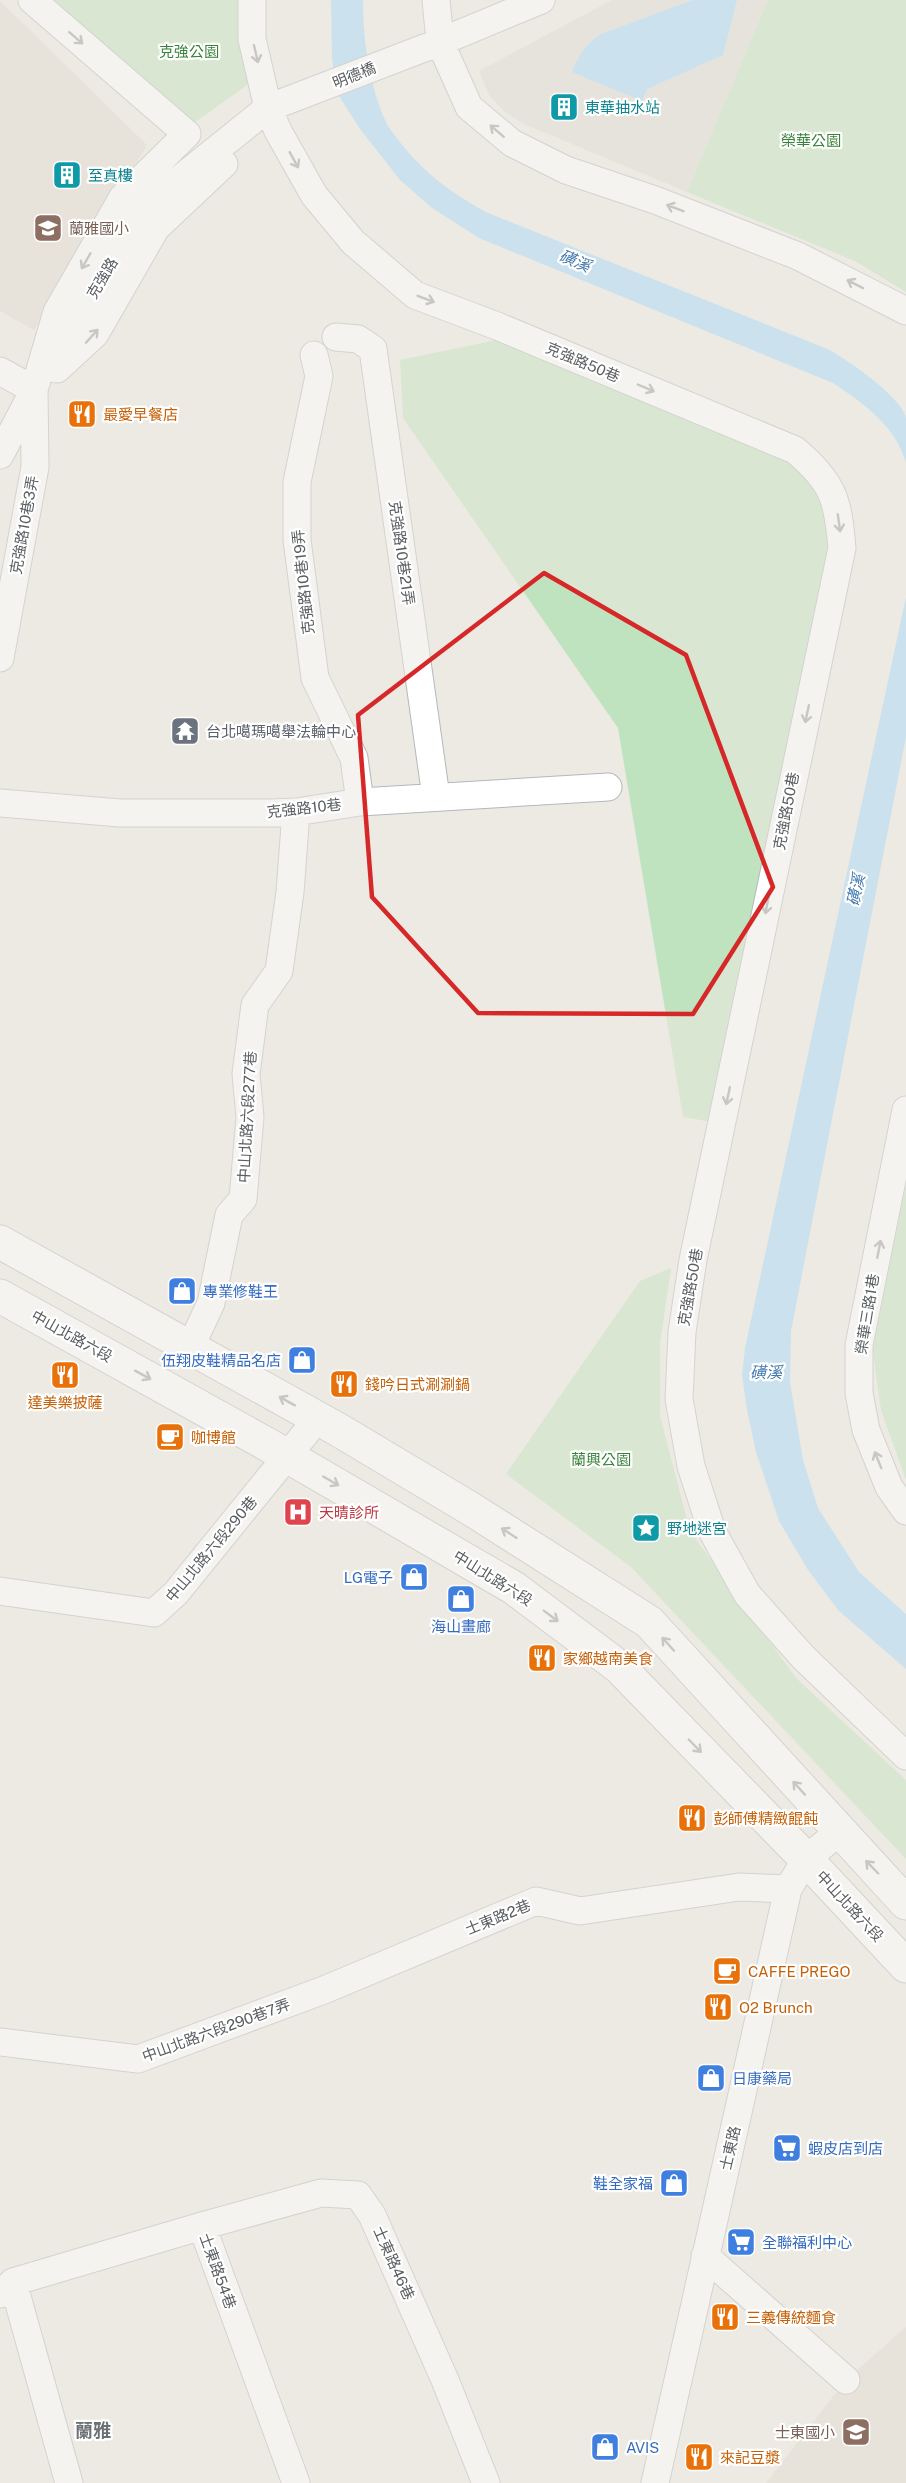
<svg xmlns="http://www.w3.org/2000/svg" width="906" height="2483" font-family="'Public Sans','Noto Sans TC',sans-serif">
<rect width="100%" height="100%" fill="#eceae2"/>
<!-- industrial -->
<path fill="#dedbd6" d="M 612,0 L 768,0 L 687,192 L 524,124 L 506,113 L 489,95 L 479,71 Z"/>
<!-- education -->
<path fill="#dfdbd3" d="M 0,1 L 147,145 L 34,330 L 0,311 Z
M 906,2327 L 906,2483 L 766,2483 L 846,2380 Z"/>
<!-- green -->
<path fill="#c0e3bf" d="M 51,0 L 239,0 L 250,83 L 194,123 Z
M 768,0 L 906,0 L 906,292 L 855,261 L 687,192 Z
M 497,340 L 786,460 C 824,491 823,498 828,546 L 712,1122 L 683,1117 L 618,728 L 403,418 L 400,360 Z
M 906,1186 L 906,1480 L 881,1410 L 872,1345 Z
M 671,1268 L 660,1343 L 660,1416 L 690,1531 L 796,1678 L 906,1780 L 906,1859 L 631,1567 L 506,1474 L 640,1281 Z"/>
<!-- water -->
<path fill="#a3d8fb" d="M 331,0 L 363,0 C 363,40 369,85 386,122 C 389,129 395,135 399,141 C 425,174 451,193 488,213 L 830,350 C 850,362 899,395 906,417 C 906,427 906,452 906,463 C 896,426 863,403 833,383 L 479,238 L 432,208 L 400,180 L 360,129 L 337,93 L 332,59 Z
M 693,0 L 737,0 L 723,55 L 647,89 L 642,101 L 572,72 C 578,56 587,43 601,34 Z
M 906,597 L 906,737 L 791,1331 L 790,1382 L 803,1460 L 818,1508 L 859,1572 L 906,1614 L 906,1669 L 839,1611 L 808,1570 L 779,1521 L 756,1452 L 747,1410 L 742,1375 L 745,1348 Z"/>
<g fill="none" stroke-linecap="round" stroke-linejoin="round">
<!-- street casing -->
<g stroke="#b4b8bc" stroke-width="29">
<path id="street" d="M 252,0 L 252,39 L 268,108 L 278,131 L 314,195 L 353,242 L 415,295 L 497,326 L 795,450 C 833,482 838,499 842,548 L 693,1260 L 682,1332 L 679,1399 L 691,1466 L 712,1531 L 747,1594 L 803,1657 L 906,1756
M 436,0 L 440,42 L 469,107 L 512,143 L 566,170 L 655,200 L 798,256 L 906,311
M 336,337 L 358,339 L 373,349 L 436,797
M 314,355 L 319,376 L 297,482 L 297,540 L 315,678 L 354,758 L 360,802
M 53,359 L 138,218 L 161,194 L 268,108 L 440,42 L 541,0
M 57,369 L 95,334 L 156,228 L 224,164
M 0,371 L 34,390
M 0,455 L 33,392
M 0,658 L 35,467 L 34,390 L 57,312 L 123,197 L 187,134 L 32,0
M 0,803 L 120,813 L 271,813 L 296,812 L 360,802 L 608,787
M 906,1110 L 859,1345 L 859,1393 L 866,1430 L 889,1487 L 906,1511
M 190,1348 L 211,1303 L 229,1215 L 243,1199 L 250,1117 L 246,1074 L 255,1005 L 279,971 L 290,892 L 296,812
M 0,1591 L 154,1613 L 176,1593 L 318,1418
M 0,2042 L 138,2059 L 324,1990 L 536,1901 L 580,1911 L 739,1887 L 788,1889
M 202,2226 L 321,2193 L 358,2195 L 372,2215 L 445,2380 L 486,2483
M 705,2256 L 846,2380
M 13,2282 L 69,2483
M 0,2294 L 13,2282 L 202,2226 L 296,2483
M 655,2483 L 788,1889 L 806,1859 L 839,1832"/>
</g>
<!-- secondary casing -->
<g stroke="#b3b7bc" stroke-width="35">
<path id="secondary" d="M 0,1242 L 337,1429 L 471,1509 L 649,1622 L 906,1903
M 0,1296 L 270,1446 L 514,1588 L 619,1667 L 806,1859 L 906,1966"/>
</g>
<!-- street -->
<use href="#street" stroke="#fff" stroke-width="27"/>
<!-- secondary -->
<use href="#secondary" stroke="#fff" stroke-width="33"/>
</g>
<!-- one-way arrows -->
<defs><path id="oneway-shaft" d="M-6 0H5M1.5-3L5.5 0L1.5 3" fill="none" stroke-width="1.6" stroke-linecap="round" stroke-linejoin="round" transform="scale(1.5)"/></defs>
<g stroke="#9c9ea1">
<use href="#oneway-shaft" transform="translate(76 38) rotate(41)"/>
<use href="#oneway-shaft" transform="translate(256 54) rotate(77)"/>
<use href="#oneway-shaft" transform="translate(497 131) rotate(-139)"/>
<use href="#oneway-shaft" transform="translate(294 160) rotate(61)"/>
<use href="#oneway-shaft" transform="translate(675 208) rotate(-159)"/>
<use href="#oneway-shaft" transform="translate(86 261) rotate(120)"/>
<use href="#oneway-shaft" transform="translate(855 284) rotate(-153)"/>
<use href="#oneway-shaft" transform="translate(426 299) rotate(21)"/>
<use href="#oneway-shaft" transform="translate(92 336) rotate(-48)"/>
<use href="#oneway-shaft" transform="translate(646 388) rotate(23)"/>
<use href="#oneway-shaft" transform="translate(839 523) rotate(82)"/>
<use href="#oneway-shaft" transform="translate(807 714) rotate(102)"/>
<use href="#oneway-shaft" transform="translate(767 905) rotate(101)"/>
<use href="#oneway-shaft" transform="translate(728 1096) rotate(102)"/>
<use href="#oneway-shaft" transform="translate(879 1249) rotate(-79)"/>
<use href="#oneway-shaft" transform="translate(143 1375) rotate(29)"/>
<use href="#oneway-shaft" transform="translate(287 1401) rotate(-151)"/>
<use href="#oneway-shaft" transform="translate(878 1460) rotate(-112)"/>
<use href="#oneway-shaft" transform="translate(331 1481) rotate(30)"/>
<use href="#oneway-shaft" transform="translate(509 1533) rotate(-147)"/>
<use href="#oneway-shaft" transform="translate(551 1616) rotate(37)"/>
<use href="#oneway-shaft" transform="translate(668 1644) rotate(-132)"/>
<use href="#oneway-shaft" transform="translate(695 1746) rotate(46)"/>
<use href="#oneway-shaft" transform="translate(799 1788) rotate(-132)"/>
<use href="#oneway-shaft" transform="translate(872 1867) rotate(-134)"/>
</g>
<!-- marked area -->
<path d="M0 0H906V2483H0ZM 544,573 L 686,655 L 773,887 L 693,1014 L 478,1013 L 372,897 L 358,715 Z" fill="#eceae2" fill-opacity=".55" fill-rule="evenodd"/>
<path fill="none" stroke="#d62828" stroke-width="4.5" stroke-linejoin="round" d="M 544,573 L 686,655 L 773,887 L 693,1014 L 478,1013 L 372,897 L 358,715 Z"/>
<!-- icons -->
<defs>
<g id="building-square" transform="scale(1.5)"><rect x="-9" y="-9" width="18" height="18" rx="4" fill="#0f9aa8" stroke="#fff"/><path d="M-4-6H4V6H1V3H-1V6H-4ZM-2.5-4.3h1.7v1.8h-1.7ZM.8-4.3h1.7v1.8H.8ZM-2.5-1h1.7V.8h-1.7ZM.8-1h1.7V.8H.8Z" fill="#fff"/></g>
<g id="school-square" transform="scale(1.5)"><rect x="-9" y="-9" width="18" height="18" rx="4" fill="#8d6e63" stroke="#fff"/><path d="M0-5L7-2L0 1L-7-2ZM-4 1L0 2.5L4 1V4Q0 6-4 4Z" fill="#fff"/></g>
<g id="restaurant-square" transform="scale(1.5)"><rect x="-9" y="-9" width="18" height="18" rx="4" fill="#e8710a" stroke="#fff"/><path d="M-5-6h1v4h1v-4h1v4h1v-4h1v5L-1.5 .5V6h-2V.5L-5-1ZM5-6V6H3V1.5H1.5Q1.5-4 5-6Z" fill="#fff"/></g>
<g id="temple-square" transform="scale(1.5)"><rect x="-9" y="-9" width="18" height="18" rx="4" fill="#6b7280" stroke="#fff"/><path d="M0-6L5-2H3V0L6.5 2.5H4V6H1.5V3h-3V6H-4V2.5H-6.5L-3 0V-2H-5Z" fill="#fff"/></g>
<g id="shop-square" transform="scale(1.5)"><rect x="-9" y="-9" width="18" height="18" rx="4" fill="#3f7fe0" stroke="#fff"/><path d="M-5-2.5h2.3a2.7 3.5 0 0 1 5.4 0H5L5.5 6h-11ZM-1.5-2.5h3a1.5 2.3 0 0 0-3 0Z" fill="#fff"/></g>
<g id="cafe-square" transform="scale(1.5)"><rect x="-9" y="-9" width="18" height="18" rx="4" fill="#e8710a" stroke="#fff"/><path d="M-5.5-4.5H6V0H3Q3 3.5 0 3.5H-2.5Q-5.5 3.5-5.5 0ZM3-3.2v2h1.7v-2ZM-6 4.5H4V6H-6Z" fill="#fff"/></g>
<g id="hospital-square" transform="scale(1.5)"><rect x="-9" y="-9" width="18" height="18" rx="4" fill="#e0444e" stroke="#fff"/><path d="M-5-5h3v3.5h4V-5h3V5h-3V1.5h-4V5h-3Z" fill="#fff"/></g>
<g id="sight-square" transform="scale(1.5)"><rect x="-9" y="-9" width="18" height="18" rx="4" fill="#0f9aa8" stroke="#fff"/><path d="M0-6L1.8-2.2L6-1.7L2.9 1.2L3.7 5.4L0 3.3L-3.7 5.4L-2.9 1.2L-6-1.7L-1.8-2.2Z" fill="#fff"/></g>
<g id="supermarket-square" transform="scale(1.5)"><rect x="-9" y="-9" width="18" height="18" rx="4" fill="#3f7fe0" stroke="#fff"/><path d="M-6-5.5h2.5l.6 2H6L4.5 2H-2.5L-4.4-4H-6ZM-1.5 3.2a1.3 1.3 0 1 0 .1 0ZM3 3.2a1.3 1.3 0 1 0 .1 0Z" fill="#fff"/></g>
</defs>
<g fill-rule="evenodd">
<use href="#building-square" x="564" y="107"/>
<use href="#building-square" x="67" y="175"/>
<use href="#school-square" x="48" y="228"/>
<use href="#restaurant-square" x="82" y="414"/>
<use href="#temple-square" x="185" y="731"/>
<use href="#shop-square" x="182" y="1291"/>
<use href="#shop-square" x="302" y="1360"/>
<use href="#restaurant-square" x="65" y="1375"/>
<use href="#restaurant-square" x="344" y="1384"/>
<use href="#cafe-square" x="170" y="1437"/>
<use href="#hospital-square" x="298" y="1512"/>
<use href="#sight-square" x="646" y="1528"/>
<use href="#shop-square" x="414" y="1577"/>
<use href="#shop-square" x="461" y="1599"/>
<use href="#restaurant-square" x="542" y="1658"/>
<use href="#restaurant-square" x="692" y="1818"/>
<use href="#cafe-square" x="727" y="1971"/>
<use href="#restaurant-square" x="718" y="2007"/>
<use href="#shop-square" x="711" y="2078"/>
<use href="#supermarket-square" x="787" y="2148"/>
<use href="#shop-square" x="674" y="2183"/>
<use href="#supermarket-square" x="741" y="2242"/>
<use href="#restaurant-square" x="725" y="2317"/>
<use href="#school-square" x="856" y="2432"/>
<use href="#shop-square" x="605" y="2447"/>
<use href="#restaurant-square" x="699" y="2457"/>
</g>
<g text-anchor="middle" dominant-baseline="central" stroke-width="4.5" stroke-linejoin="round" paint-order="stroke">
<!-- park labels -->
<g font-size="15" fill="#388339" stroke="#fff">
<text x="189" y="51">克強公園</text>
<text x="811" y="140">榮華公園</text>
<text x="601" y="1459">蘭興公園</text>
</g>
<!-- street labels -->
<g font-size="15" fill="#5a5e62" stroke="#fff">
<text transform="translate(354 75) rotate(-22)">明德橋</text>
<text transform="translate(102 278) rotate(-59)">克強路</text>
<text transform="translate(583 362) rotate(23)">克強路50巷</text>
<text transform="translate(24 525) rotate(-80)">克強路10巷3弄</text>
<text transform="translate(402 553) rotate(82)">克強路10巷21弄</text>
<text transform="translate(303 582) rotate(-96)">克強路10巷19弄</text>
<text transform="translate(304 808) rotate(-6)">克強路10巷</text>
<text transform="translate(786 811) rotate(-79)">克強路50巷</text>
<text transform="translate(247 1117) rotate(-87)">中山北路六段277巷</text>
<text transform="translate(690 1287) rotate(-80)">克強路50巷</text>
<text transform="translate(867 1314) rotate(-81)">榮華三路1巷</text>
<text transform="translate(72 1336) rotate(29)">中山北路六段</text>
<text transform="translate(211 1549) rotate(-50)">中山北路六段290巷</text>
<text transform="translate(493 1578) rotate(32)">中山北路六段</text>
<text transform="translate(850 1906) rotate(47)">中山北路六段</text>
<text transform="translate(498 1917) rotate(-22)">士東路2巷</text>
<text transform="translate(216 2030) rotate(-20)">中山北路六段290巷7弄</text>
<text transform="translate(730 2148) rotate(-77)">士東路</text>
<text transform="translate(394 2263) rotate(66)">士東路46巷</text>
<text transform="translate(218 2271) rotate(70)">士東路54巷</text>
</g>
<!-- culture labels -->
<g font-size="15" fill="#0d838f" stroke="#fff" text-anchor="start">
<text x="585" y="107">東華抽水站</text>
<text x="88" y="175">至真樓</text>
<text x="667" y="1528">野地迷宮</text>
</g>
<!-- education labels -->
<g font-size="15" fill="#785e54" stroke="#fff" text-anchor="start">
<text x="69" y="228">蘭雅國小</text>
<text x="835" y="2432" text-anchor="end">士東國小</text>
</g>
<!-- food labels -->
<g font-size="15" fill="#c56008" stroke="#fff" text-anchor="start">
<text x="103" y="414">最愛早餐店</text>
<text x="365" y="1384">錢吟日式涮涮鍋</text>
<text x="65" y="1402" text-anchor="middle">達美樂披薩</text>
<text x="191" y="1437">咖博館</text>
<text x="563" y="1658">家鄉越南美食</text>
<text x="713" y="1818">彭師傅精緻餛飩</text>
<text x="748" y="1971">CAFFE PREGO</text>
<text x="739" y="2007">O2 Brunch</text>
<text x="746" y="2317">三義傳統麵食</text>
<text x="720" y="2457">來記豆漿</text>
</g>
<!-- worship labels -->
<g font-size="15" fill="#5b616d" stroke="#fff" text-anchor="start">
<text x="206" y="731">台北噶瑪噶舉法輪中心</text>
</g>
<!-- shop labels -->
<g font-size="15" fill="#366cbe" stroke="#fff" text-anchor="start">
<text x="203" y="1291">專業修鞋王</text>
<text x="281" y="1360" text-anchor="end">伍翔皮鞋精品名店</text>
<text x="393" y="1577" text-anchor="end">LG電子</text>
<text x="461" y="1626" text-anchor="middle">海山畫廊</text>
<text x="732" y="2078">日康藥局</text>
<text x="808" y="2148">蝦皮店到店</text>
<text x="653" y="2183" text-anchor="end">鞋全家福</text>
<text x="762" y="2242">全聯福利中心</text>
<text x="626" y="2447">AVIS</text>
</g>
<!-- health labels -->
<g font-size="15" fill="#be3a42" stroke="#fff" text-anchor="start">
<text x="319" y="1512">天晴診所</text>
</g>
<!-- water labels -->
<g font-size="16" font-style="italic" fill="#4279ac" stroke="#fff">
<text transform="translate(575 261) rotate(23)">磺溪</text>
<text transform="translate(856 890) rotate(-78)">磺溪</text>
<text x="766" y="1372">磺溪</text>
</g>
<!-- quarter labels -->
<g font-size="18" font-weight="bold" fill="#6b7074" stroke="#fff">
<text x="93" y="2430">蘭雅</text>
</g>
</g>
</svg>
